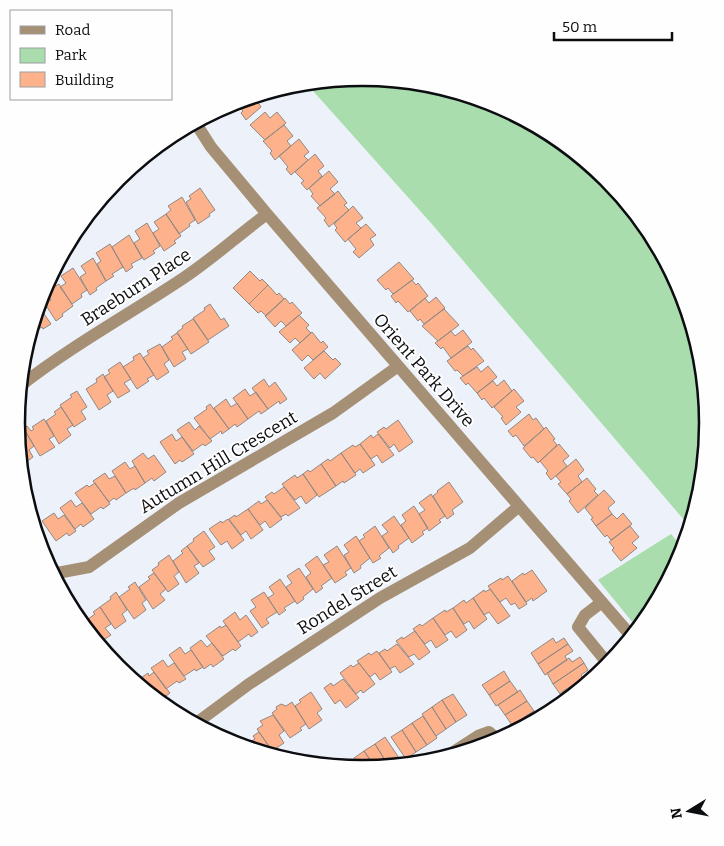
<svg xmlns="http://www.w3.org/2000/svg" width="724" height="846" font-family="Bitter,serif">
<rect width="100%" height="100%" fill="#edf1f9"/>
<!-- green -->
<path fill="#aaddae" d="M 362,77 L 430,84 L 495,104 L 554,136 L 607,179 L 650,231 L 682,291 L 701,356 L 708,423 L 701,491 L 690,527 L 431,223 L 306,83 Z
M 671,534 L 683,549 L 681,556 L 649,615 L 638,629 L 598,580 Z"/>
<!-- building -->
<path fill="#feb28c" stroke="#918884" d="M 263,94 L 264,95 L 257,101 L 261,107 L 246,120 L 241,113 L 243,111 L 235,102 Z
M 265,112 L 270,118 L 277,112 L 286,123 L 265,140 L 250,125 Z
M 284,125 L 293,136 L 287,141 L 291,146 L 275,160 L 270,153 L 272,151 L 263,141 Z
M 169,137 L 171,141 L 159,148 L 158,147 L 152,150 Z
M 299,139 L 309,152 L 304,156 L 308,160 L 291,175 L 286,169 L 288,167 L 279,156 Z
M 152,150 L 154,153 L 141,161 L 141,160 Z
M 315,154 L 324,166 L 318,171 L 322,176 L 307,190 L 301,183 L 304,181 L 295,172 Z
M 135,164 L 137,167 L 119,178 L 118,178 Z
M 329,171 L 338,182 L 330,189 L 335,194 L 320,206 L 311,196 L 313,194 L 309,188 Z
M 200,188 L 215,210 L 209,214 L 210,216 L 198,224 L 186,202 L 191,199 L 189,196 Z
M 338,191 L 347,203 L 344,205 L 349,210 L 329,227 L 324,220 L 326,218 L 317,208 Z
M 182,197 L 195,220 L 189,224 L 190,226 L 179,234 L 166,214 L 171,210 L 168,206 Z
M 353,206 L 363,218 L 356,223 L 361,228 L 345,242 L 335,230 L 337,228 L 334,224 Z
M 166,214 L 181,236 L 174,241 L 176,243 L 164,251 L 153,233 L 159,229 L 154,222 Z
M 147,223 L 160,246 L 153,251 L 155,253 L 144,260 L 134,243 L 140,239 L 135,231 Z
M 366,224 L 376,235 L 370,239 L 374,245 L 359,258 L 353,252 L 356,249 L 348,239 Z
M 129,235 L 142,258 L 131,264 L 133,267 L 126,272 L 112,247 Z
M 110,244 L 123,267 L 112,274 L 114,276 L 106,281 L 97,264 L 101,261 L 96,253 Z
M 93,258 L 106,281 L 96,288 L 97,290 L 90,295 L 80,277 L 86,273 L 81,266 Z
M 399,262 L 414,279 L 393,294 L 388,288 L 386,290 L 377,280 Z
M 73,268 L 87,290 L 81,294 L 82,297 L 72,304 L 60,287 L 66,283 L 61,276 Z
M 250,271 L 260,281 L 262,279 L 268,285 L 249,304 L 233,288 Z
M 412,280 L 416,285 L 418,283 L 428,296 L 408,312 L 398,301 L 396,303 L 391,296 Z
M 59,284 L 73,306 L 62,314 L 63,316 L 56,321 L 45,304 L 51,300 L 46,292 Z
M 268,285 L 277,295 L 279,293 L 284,299 L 266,316 L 261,311 L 258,313 L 249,304 Z
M 436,297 L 445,308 L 424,324 L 420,319 L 418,321 L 410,311 L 425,298 L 429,303 Z
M 285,298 L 290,304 L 292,302 L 302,313 L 286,326 L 281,321 L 275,327 L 265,316 Z
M 210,304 L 221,320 L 224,318 L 229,326 L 208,340 L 193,318 L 205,310 L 204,308 Z
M 40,308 L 51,324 L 43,329 L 42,327 L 31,333 L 30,332 L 37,309 Z
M 444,309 L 459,325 L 438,341 L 422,326 Z
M 299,315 L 309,325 L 306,328 L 311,333 L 300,343 L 295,338 L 290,343 L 279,332 Z
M 193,319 L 209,342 L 191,354 L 177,332 L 183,328 L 182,326 Z
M 463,330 L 472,342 L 451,358 L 443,347 L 441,349 L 435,343 L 451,331 L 455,336 Z
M 312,332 L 321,343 L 323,341 L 328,347 L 313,360 L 308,355 L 302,361 L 292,350 Z
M 177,333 L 188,349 L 182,352 L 186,359 L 174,367 L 162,347 L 173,339 L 171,337 Z
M 160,344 L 169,360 L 164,364 L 169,372 L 157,380 L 143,358 L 149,354 L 147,351 Z
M 468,346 L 471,350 L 473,348 L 484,361 L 463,376 L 457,370 L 455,371 L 447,361 Z
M 324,351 L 333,360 L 335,358 L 341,364 L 325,379 L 320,373 L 314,379 L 304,368 Z
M 140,353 L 154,375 L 147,379 L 149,381 L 137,389 L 123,367 L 134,360 L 133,357 Z
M 120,362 L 131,379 L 124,383 L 130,391 L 118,398 L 104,377 L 110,373 L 108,370 Z
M 488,366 L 497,377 L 477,393 L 468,383 L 466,385 L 460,378 L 477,367 L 481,372 Z
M 103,374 L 113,391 L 107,395 L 111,402 L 99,410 L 86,389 L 97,382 L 96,379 Z
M 264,379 L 269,387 L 275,382 L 287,399 L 280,404 L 279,401 L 268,409 L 252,388 Z
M 504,380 L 512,391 L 492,408 L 484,398 L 482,400 L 477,393 L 493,381 L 497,386 Z
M 245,389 L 250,396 L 256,392 L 268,409 L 261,414 L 259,411 L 248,419 L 233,398 Z
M 514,389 L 524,401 L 516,407 L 521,412 L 506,425 L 501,418 L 503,417 L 494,407 Z
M 77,391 L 87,407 L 81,411 L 86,419 L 74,427 L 60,405 L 72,397 L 70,395 Z
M 226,399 L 231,407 L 237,403 L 248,419 L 237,427 L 235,424 L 229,429 L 214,408 Z
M 210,404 L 229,429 L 222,434 L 221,431 L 210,439 L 194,418 L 207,409 L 206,407 Z
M 61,407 L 73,425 L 67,429 L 71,435 L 59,444 L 46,421 L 56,414 L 54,412 Z
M 529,414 L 533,420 L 536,418 L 544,429 L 524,446 L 516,435 L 513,437 L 508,431 Z
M 44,419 L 54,436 L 49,439 L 55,447 L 40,456 L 24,429 L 27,426 L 31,431 L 34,429 L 32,427 Z
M 398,420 L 413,442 L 399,452 L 394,444 L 390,448 L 377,432 L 384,427 L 386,429 Z
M 189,422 L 195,430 L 199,426 L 212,441 L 205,446 L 203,444 L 193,451 L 177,430 Z
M 546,427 L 555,439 L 553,440 L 557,445 L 538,463 L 533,457 L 531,458 L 523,448 Z
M 24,429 L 34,446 L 29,450 L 33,457 L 22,465 L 17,433 Z
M 172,434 L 176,441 L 182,437 L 194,454 L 182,462 L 180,460 L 175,464 L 160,442 Z
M 378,434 L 394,455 L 382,463 L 377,455 L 371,459 L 360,444 L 371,435 L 373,438 Z
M 360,444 L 375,465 L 363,473 L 360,469 L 355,473 L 341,453 L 353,445 L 355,447 Z
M 559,444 L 569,456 L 563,461 L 567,466 L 551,480 L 546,473 L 548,471 L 540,461 Z
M 143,453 L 148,459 L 154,455 L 166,472 L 154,481 L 152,478 L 145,483 L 132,461 Z
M 341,453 L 356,475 L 344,483 L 343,481 L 336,486 L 321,464 L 328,459 L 330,461 Z
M 576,459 L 584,470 L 578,476 L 582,482 L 567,494 L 558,484 L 561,482 L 556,476 Z
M 125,462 L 130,469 L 135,466 L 145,483 L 135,490 L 134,488 L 126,493 L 112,471 Z
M 321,464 L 336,486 L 319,497 L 303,474 L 308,470 L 310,472 Z
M 105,473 L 109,479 L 115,476 L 126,493 L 116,500 L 114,498 L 109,502 L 93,481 Z
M 303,474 L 317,495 L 306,504 L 301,496 L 295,500 L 282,484 L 295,475 L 297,478 Z
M 587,478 L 596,489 L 594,491 L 598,495 L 578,513 L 569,501 L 571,499 L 567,494 Z
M 449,482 L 463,502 L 452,510 L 454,514 L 447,519 L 433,496 L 438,492 L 437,491 Z
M 95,483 L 110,504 L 103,509 L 101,507 L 91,514 L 75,493 L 87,485 L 89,487 Z
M 284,487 L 300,508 L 288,516 L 286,514 L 281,517 L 265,497 L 272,492 L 274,494 Z
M 604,490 L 615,502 L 608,508 L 612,514 L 596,526 L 591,519 L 593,518 L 585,508 Z
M 431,494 L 445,516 L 439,520 L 441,522 L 429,531 L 419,514 L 425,510 L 419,503 Z
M 71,500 L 76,507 L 82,503 L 94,519 L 83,527 L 81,524 L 75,529 L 60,508 Z
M 267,500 L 282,519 L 270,528 L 265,521 L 260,525 L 248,509 L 259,501 L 261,504 Z
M 414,506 L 428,528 L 422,532 L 424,534 L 412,543 L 401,525 L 406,521 L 402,515 Z
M 248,509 L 263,530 L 251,539 L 246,531 L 241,535 L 229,519 L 235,515 L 236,517 Z
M 54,513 L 58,519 L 64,515 L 76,531 L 69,536 L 67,533 L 56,541 L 42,521 Z
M 623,513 L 632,524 L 611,540 L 607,535 L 605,537 L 596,526 L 612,514 L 617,519 Z
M 394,516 L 409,538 L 398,546 L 399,548 L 393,553 L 382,536 L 388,532 L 382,525 Z
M 228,519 L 244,540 L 232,549 L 227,541 L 221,545 L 209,529 L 221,521 L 222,523 Z
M 375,526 L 389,548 L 379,556 L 381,558 L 373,563 L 359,541 L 365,537 L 363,535 Z
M 630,526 L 639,537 L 632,543 L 637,548 L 621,561 L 612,550 L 614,548 L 609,542 Z
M 204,531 L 215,547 L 209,551 L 215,559 L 203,567 L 187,546 L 194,541 L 193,539 Z
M 356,536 L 370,558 L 360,566 L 361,568 L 354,573 L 344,555 L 349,552 L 344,545 Z
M 187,546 L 199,563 L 194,566 L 199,573 L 186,583 L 173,561 L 183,553 L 181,551 Z
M 337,546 L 351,568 L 345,572 L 347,575 L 335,583 L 323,565 L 329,562 L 324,555 Z
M 169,555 L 179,572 L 174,576 L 179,584 L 168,592 L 152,570 L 159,565 L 158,563 Z
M 317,556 L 332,578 L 321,586 L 323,588 L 316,593 L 306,577 L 311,573 L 305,565 Z
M 299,568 L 313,589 L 303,597 L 304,599 L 297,604 L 286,587 L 292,583 L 287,576 Z
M 532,570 L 547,591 L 533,601 L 532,598 L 526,602 L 512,581 L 523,573 L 524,575 Z
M 154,573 L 166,589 L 160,594 L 165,600 L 153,609 L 139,587 L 150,579 L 148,577 Z
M 508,576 L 527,604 L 519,609 L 515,603 L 511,605 L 506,598 L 500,602 L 488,586 L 501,578 L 502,580 Z
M 280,579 L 295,601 L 284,608 L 286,610 L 279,615 L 268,598 L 274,594 L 269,587 Z
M 135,582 L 146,600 L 142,603 L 146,610 L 134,619 L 119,597 L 130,589 L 128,587 Z
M 490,589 L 510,616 L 498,624 L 489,612 L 484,615 L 473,598 L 484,590 L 485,592 Z
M 116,592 L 127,610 L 122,614 L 126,621 L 115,629 L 100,607 L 111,599 L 110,597 Z
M 264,592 L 277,612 L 266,619 L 269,623 L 262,628 L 250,611 L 256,607 L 251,600 Z
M 473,598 L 487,619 L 474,629 L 469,621 L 464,624 L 453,608 L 464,600 L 466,603 Z
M 100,607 L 111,624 L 105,628 L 111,635 L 99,643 L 84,622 L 95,614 L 93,612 Z
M 453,608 L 467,630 L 456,638 L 451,631 L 445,635 L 433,618 L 445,610 L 446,612 Z
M 235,612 L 240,620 L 246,615 L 258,632 L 251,637 L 249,634 L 238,642 L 223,621 Z
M 80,617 L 95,639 L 78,619 Z
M 433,618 L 448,640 L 436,648 L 431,640 L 425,644 L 413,629 L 420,624 L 422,626 Z
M 226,625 L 241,646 L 235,651 L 233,649 L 223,656 L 206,636 L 220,626 L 221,628 Z
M 415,631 L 430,652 L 419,660 L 414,654 L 409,657 L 396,641 L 402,637 L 403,639 Z
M 553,638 L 556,643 L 564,638 L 568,644 L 538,664 L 531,653 Z
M 201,640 L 207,647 L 212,643 L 224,659 L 213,667 L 211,664 L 204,669 L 190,648 Z
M 397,644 L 414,664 L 400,673 L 395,666 L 390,669 L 379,653 L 385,649 L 387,651 Z
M 568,644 L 573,651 L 565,656 L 567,660 L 545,675 L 538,664 Z
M 180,647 L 185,654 L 191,650 L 203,667 L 196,671 L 195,669 L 184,676 L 169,655 Z
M 377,651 L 392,672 L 380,680 L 375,673 L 370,677 L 357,661 L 369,653 L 371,655 Z
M 580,657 L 584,663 L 553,684 L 547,673 L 569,658 L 572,662 Z
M 163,660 L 168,667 L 174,663 L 186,679 L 179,683 L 177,681 L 166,689 L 151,668 Z
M 359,663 L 375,684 L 363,693 L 361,690 L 356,694 L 340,673 L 351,665 L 353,667 Z
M 584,663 L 588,670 L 581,675 L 583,678 L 560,694 L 553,684 Z
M 504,671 L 510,681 L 489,695 L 482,685 Z
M 154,672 L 170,693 L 163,698 L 161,696 L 156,699 L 135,682 L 148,673 L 149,676 Z
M 595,676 L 567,700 L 562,692 L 585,677 L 588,681 Z
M 343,679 L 359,698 L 346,708 L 340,700 L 335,704 L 324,688 L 331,683 L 333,686 Z
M 510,681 L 518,692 L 496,706 L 489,695 Z
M 520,690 L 527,701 L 505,715 L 498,705 Z
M 311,692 L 322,709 L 317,713 L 322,720 L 309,729 L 295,706 L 301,702 L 299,700 Z
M 453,694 L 467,715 L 456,722 L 442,700 Z
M 442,700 L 456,722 L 446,729 L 432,707 Z
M 527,701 L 534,711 L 512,725 L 505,715 Z
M 292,702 L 306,724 L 300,728 L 302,730 L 290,738 L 272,713 L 277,709 L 276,707 L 281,704 L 286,706 Z
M 432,707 L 446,729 L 436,736 L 422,714 Z
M 534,711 L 539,719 L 516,731 L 512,725 Z
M 273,715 L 284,731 L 279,735 L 284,743 L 272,751 L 257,729 L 263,725 L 260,721 Z
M 423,716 L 437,738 L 427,745 L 412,723 Z
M 412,723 L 427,745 L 416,752 L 402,730 Z
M 402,730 L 416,752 L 406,759 L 391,737 Z
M 259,732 L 271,749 L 265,753 L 243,746 L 255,739 L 253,736 Z
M 385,737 L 399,758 L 388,765 L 375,744 Z
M 375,744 L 388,765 L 386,766 L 375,767 L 364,751 Z
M 364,751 L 375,767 L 361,769 L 355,760 L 354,758 Z
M 355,760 L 361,769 L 345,767 Z"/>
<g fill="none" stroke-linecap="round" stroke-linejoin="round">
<!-- minor -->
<path stroke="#a69075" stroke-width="12" d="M 195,122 L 211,147 L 267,214 L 632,637
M 20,386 C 70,347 126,316 179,281 C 210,261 237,236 267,214
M 52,574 L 89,567 L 179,503 L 333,413 L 397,367
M 602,602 L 585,615 L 578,627 L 609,665
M 195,724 L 249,684 L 380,598 L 470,548 L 518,507
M 444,758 L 478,736 L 489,732 L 498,740"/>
</g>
<g text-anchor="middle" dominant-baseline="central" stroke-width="4" stroke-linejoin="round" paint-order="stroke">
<!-- street labels -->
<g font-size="18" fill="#0c0d10" stroke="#fefefe">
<text transform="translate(136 287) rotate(-33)">Braeburn Place</text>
<text transform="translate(424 370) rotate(49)">Orient Park Drive</text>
<text transform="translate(218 462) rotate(-31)">Autumn Hill Crescent</text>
<text transform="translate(347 600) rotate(-32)">Rondel Street</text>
</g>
</g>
<!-- crop -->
<path d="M0 0H724V846H0ZM25 423a337 337 0 1 1 674 0a337 337 0 1 1-674 0Z" fill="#fefefe" fill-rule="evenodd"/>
<path fill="none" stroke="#0c0d10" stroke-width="2.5" d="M25 423a337 337 0 1 1 674 0a337 337 0 1 1-674 0Z"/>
<!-- legend -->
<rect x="10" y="10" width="162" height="90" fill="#fefefe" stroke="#9d9e9f"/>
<rect x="20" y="26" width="25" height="8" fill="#a69075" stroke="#9d9e9f"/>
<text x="55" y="35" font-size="15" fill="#0c0d10">Road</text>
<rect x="20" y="48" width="25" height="15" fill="#aaddae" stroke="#9d9e9f"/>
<text x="55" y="60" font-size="15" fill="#0c0d10">Park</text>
<rect x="20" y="72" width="25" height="15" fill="#feb28c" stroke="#9d9e9f"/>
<text x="55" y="85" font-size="15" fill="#0c0d10">Building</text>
<!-- north arrow -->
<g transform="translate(689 811) rotate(260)" stroke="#fefefe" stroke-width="4" paint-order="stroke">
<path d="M0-4L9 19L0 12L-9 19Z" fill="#0c0d10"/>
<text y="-8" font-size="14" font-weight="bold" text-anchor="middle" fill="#0c0d10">N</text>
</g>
<!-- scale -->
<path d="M554 32v8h118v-8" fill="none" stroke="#0c0d10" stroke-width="2.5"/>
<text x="562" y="32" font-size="15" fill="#0c0d10" stroke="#fefefe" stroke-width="4" paint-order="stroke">50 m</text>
</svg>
